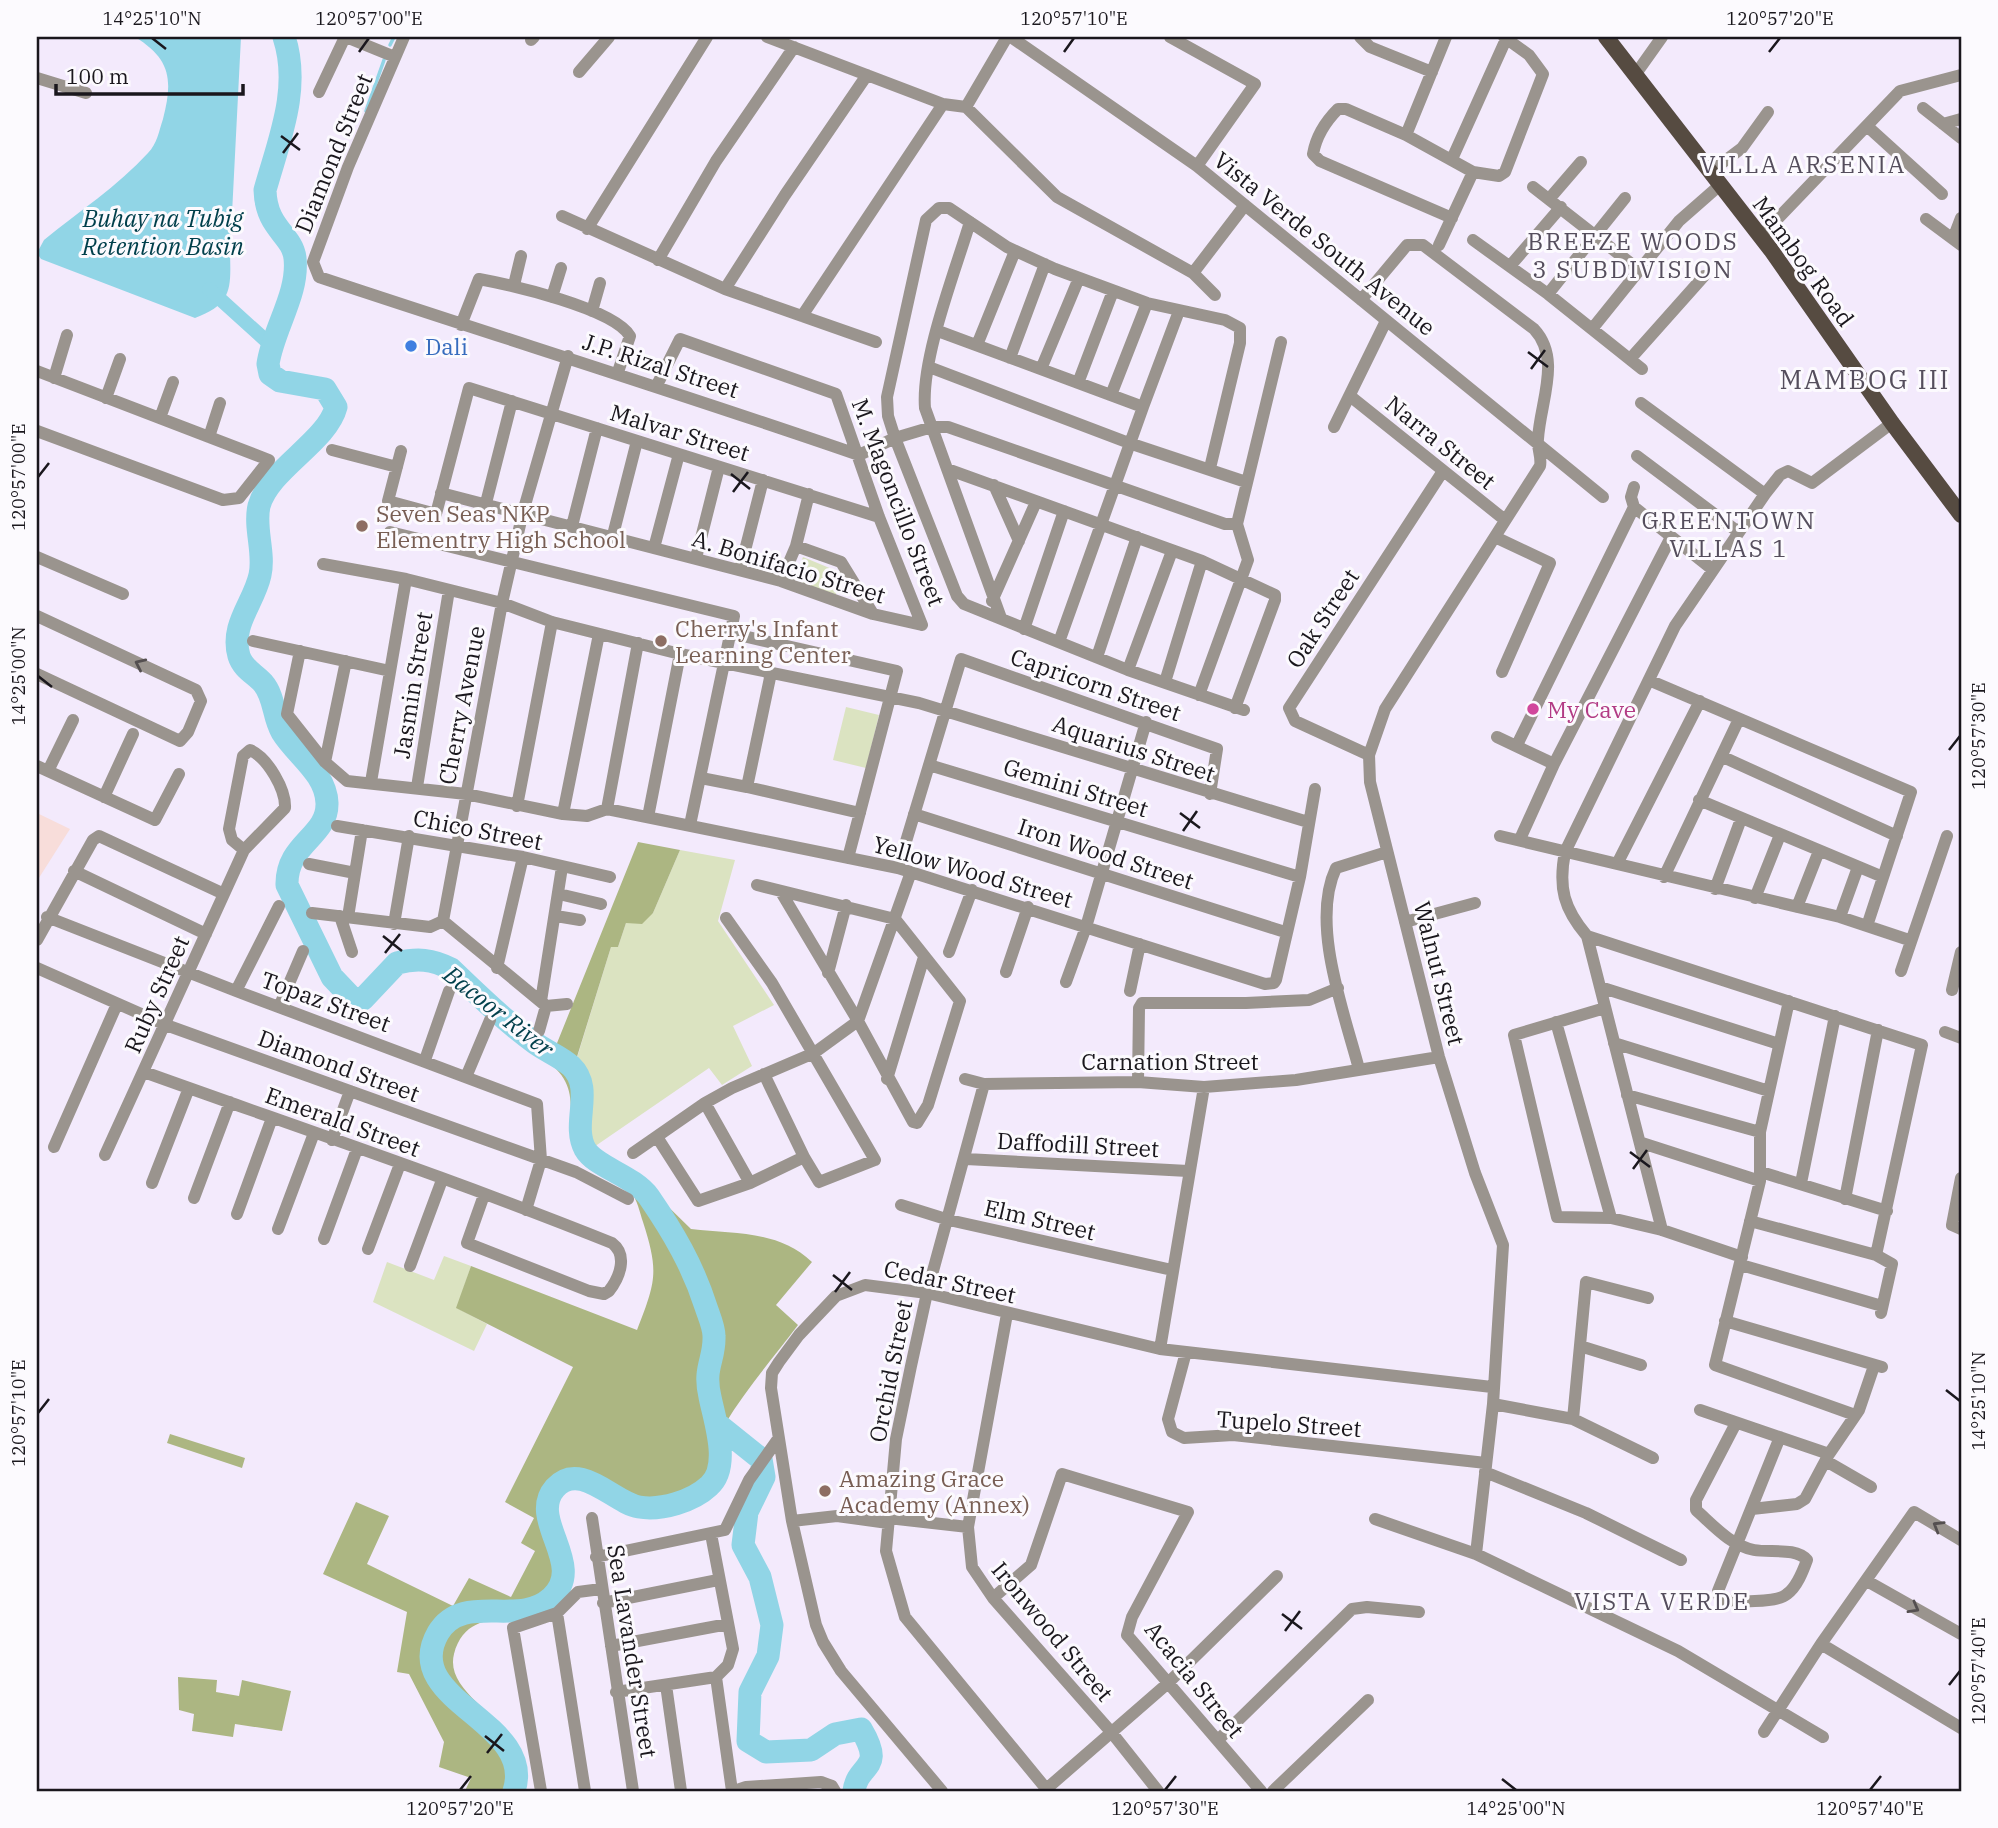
<svg xmlns="http://www.w3.org/2000/svg" width="1998" height="1828" font-family="'IBM Plex Serif',serif">
<rect width="100%" height="100%" fill="#f3eafc"/>
<!-- commercial -->
<path fill="#f8ddda" d="M 37,813 L 70,829 L 37,881 Z"/>
<!-- green -->
<path fill="#dbe3c1" d="M 803,557 L 844,574 L 835,596 L 794,579 Z
M 846,707 L 879,715 L 866,768 L 833,760 Z
M 680,850 L 735,860 L 718,921 L 774,1005 L 733,1026 L 752,1066 L 722,1085 L 709,1068 L 591,1149 L 576,1061 L 611,947 L 618,947 L 626,923 L 653,913 Z
M 444,1256 L 471,1266 L 457,1308 L 487,1324 L 474,1351 L 373,1302 L 387,1262 L 434,1280 Z"/>
<!-- forest -->
<path fill="#acb682" d="M 638,842 L 680,850 L 653,913 L 642,924 L 626,923 L 618,947 L 611,947 L 576,1060 L 586,1076 L 591,1148 L 648,1187 L 691,1229 C 734,1234 778,1230 812,1262 L 776,1305 L 798,1325 C 774,1357 746,1389 725,1424 C 720,1433 724,1449 722,1460 C 718,1500 679,1514 643,1514 C 613,1513 596,1481 564,1487 L 557,1495 L 554,1506 C 560,1527 574,1559 569,1580 C 554,1646 471,1589 454,1654 C 445,1689 498,1713 512,1740 C 521,1757 522,1772 523,1791 L 465,1791 L 471,1778 L 439,1767 L 444,1742 L 409,1674 L 397,1672 L 407,1612 L 323,1574 L 356,1502 L 389,1516 L 367,1564 L 453,1606 L 469,1578 L 511,1597 L 535,1551 L 521,1543 L 534,1518 L 505,1502 L 573,1367 L 456,1308 L 471,1266 L 637,1330 C 656,1281 659,1272 643,1222 C 640,1213 637,1199 631,1192 C 619,1178 591,1176 581,1161 C 558,1127 588,1092 549,1063 Z
M 170,1434 L 245,1458 L 242,1468 L 167,1443 Z
M 178,1677 L 217,1680 L 216,1692 L 239,1696 L 242,1680 L 291,1691 L 282,1731 L 235,1724 L 233,1737 L 192,1731 L 194,1714 L 179,1710 Z"/>
<!-- water -->
<path fill="#91d5e6" d="M 135,37 L 241,37 L 230,253 C 231,289 232,304 195,318 L 41,259 L 37,253 L 44,240 C 78,212 118,186 148,153 C 157,144 159,131 163,119 C 173,80 171,59 135,37 Z"/>
<g fill="none" stroke-linecap="round" stroke-linejoin="round">
<!-- stream -->
<path stroke="#91d5e6" stroke-width="3.5" d="M 390,45 L 394,37
M 366,111 L 384,60"/>
<!-- canal -->
<path stroke="#91d5e6" stroke-width="14" d="M 209,289 L 273,347"/>
<!-- river -->
<path stroke="#91d5e6" stroke-width="23" d="M 284,37 C 301,88 279,140 265,190 C 266,229 292,234 295,258 C 299,294 273,329 268,364 L 270,374 L 280,381 L 325,389 L 336,407 C 327,442 269,469 259,506 C 254,528 265,553 260,575 C 254,603 230,625 239,656 C 243,669 255,674 263,683 C 275,697 273,717 282,732 C 296,755 326,773 327,803 C 328,837 286,843 287,885 L 332,977 L 351,997 L 363,999 L 397,963 C 417,958 432,959 451,969 C 477,994 505,1021 535,1043 C 546,1051 561,1057 571,1066 C 595,1089 571,1123 585,1149 C 595,1167 633,1175 649,1197 C 673,1232 693,1266 706,1307 C 709,1316 714,1327 714,1336 C 715,1360 703,1367 710,1397 C 715,1422 731,1467 709,1486 C 693,1501 661,1511 639,1507 C 614,1503 580,1460 555,1488 C 527,1520 588,1565 551,1598 C 519,1628 463,1591 438,1633 C 399,1701 537,1721 514,1791
M 716,1423 L 761,1459 L 764,1477 L 747,1512 L 743,1545 L 760,1577 L 772,1625 L 768,1656 L 750,1692 L 748,1741 L 766,1752 L 811,1750 L 835,1734 L 861,1729 C 886,1771 858,1762 854,1791"/>
<!-- minor -->
<path stroke="#9a948e" stroke-width="12" d="M 346,37 L 395,57
M 404,37 L 348,167 L 313,262 L 319,277 C 499,337 680,393 859,455 L 895,438 L 888,416 L 887,397 L 926,220 L 939,208 L 949,208 L 1007,247 L 1055,269 L 1147,303 L 1225,320 L 1240,328 L 1240,343 L 1210,468
M 767,37 L 943,104 L 966,107
M 1007,37 L 966,107 L 1057,197 L 1193,273 L 1245,205
M 1011,37 L 1197,166 L 1603,497
M 1170,37 L 1255,84 L 1197,166
M 1360,37 L 1370,47 L 1432,72
M 531,40 L 534,37
M 579,72 L 609,37
M 1635,75 L 1662,37
M 37,78 L 86,93
M 319,92 L 345,37
M 1923,108 L 1961,138
M 1943,124 L 1961,119
M 1867,126 L 1942,194
M 1406,135 L 1446,37
M 1452,159 L 1507,37
M 1710,172 L 1742,148 L 1768,112
M 1533,187 L 1638,269
M 1550,198 L 1581,162
M 562,216 L 725,289 L 876,342
M 1452,218 L 1320,161 L 1313,154 C 1316,137 1326,121 1338,109 L 1346,109 L 1406,135 L 1473,172 L 1499,176 L 1505,172 L 1543,74 L 1529,55 L 1504,37
M 1926,219 L 1961,245
M 970,222 C 955,272 921,358 925,408 L 1001,618
M 587,229 L 707,37
M 1761,236 L 1900,91 L 1961,75
M 1953,239 L 1961,218
M 1473,240 L 1548,294 L 1642,369
M 1439,245 L 1473,172
M 658,260 L 716,161 L 794,47
M 1510,266 L 1561,207
M 1193,273 L 1215,295
M 514,285 L 521,256
M 725,289 L 785,195 L 867,75
M 1548,294 L 1625,198
M 552,297 L 561,268
M 1361,300 L 1407,245 L 1423,245 L 1534,329 C 1562,359 1540,402 1538,439 C 1537,449 1542,457 1540,466 L 1385,709 L 1369,755 L 1370,782 L 1439,1057 L 1475,1173 L 1503,1245 L 1493,1404 L 1476,1554
M 592,311 L 600,283
M 802,316 L 943,104
M 461,325 L 479,279 C 511,285 613,308 630,336 L 618,372
M 1592,329 L 1679,221 L 1720,185
M 938,331 L 1143,407 L 1179,311
M 977,345 L 1015,251
M 1010,358 L 1045,264
M 1631,358 L 1704,276
M 929,367 L 1129,443 L 1246,482
M 1041,369 L 1079,278
M 37,371 L 269,460 L 239,498 L 223,500 L 37,431
M 54,378 L 67,335
M 1078,383 L 1113,291
M 657,385 L 680,339 L 836,394 L 879,517 L 922,625
M 1111,395 L 1147,303
M 1350,396 L 1505,520
M 106,398 L 120,359
M 1641,403 L 1765,494
M 160,418 L 173,382
M 1334,427 L 1386,321
M 209,437 L 220,403
M 332,450 L 397,467
M 401,451 L 388,501 L 436,514 L 469,388 L 879,517
M 1637,456 L 1737,531
M 947,469 L 1202,561 L 1275,595 L 1275,600 L 1235,708
M 994,485 L 1019,541
M 1634,487 L 1631,497 L 1634,507
M 441,493 L 781,581 L 873,614 L 922,625
M 486,503 L 512,401
M 572,526 L 597,428
M 390,532 L 734,616 L 690,825
M 613,535 L 637,441
M 1495,537 L 1550,563 L 1502,672
M 796,546 L 841,562 L 873,614
M 654,548 L 679,454
M 37,557 L 123,594
M 696,558 L 719,467
M 323,564 L 406,579 L 502,603 L 552,622 L 680,654 L 919,703 L 1308,822
M 740,570 L 763,480
M 781,581 L 796,546 L 809,494
M 992,601 L 1036,502
M 37,616 L 196,690 L 201,701 L 188,732 L 180,741 L 37,674
M 1024,629 L 1064,511
M 730,633 L 897,671 L 848,858
M 253,641 L 390,671
M 1059,642 L 1143,407
M 300,651 L 287,714 L 325,762 L 347,781 L 466,794 L 563,814 L 587,816 L 607,809 L 898,868 L 1265,984 L 1274,983 L 1276,980 L 1300,877 L 929,765
M 1097,657 L 1137,537
M 1128,670 L 1172,551
M 771,673 L 747,787 L 860,813
M 1651,681 L 1911,792 L 1867,926
M 1165,682 L 1202,561
M 1199,695 L 1248,560 L 1237,524
M 1244,710 L 1128,670 L 964,604 L 957,596 L 895,438 L 932,427 L 948,427 L 1225,524 L 1237,524 L 1281,342
M 1497,737 L 1554,764
M 1517,745 L 1634,507 L 1712,569
M 1369,755 L 1295,721 L 1289,708 L 1443,471
M 1723,757 L 1897,836
M 325,762 L 346,661
M 37,766 L 155,820 L 179,774
M 48,771 L 73,720
M 701,778 L 747,787
M 371,782 L 406,579
M 417,787 L 449,590
M 104,797 L 133,734
M 1699,800 L 1883,877
M 517,806 L 552,622
M 607,809 L 638,643
M 563,814 L 599,634
M 914,814 L 1285,932
M 648,817 L 680,654
M 337,826 L 523,857 L 610,877
M 1500,836 L 1840,917 L 1909,940
M 1520,839 L 1554,764 L 1671,537
M 309,864 L 355,873
M 1617,864 L 1700,701
M 898,868 L 961,659 L 1217,749 L 1210,794
M 74,871 L 206,934
M 1300,877 L 1315,789
M 1664,877 L 1739,719
M 757,885 L 895,919 L 960,1001 L 928,1105 L 917,1123 L 913,1122 L 858,1021 L 911,872
M 1715,889 L 1741,819
M 559,894 L 601,904
M 1755,898 L 1780,835
M 1797,907 L 1819,851
M 312,913 L 430,927 L 443,921 L 546,1006 L 567,1004
M 340,916 L 352,952
M 556,916 L 580,920
M 47,917 L 236,991 L 537,1104 L 541,1160 L 526,1210
M 348,917 L 362,830
M 1840,917 L 1858,867
M 726,918 L 772,983 L 875,1160 L 819,1182 L 804,1157
M 443,921 L 502,603 L 523,512 L 568,356
M 1405,922 L 1475,903
M 394,924 L 409,836
M 1587,936 L 1922,1045 L 1876,1255 L 1892,1264 L 1881,1313
M 37,940 L 93,840 L 99,836 L 224,894
M 949,952 L 972,890
M 37,968 L 166,1025 L 576,1172 L 628,1199
M 497,968 L 523,857
M 1901,971 L 1947,836
M 1006,972 L 1028,907
M 828,973 L 846,905
M 1066,982 L 1086,927 L 1146,722
M 1600,987 L 1779,1044
M 1952,990 L 1961,952
M 236,991 L 279,906
M 1130,991 L 1140,944
M 541,1001 L 562,867
M 1789,1001 L 1760,1132 L 1760,1181 L 1715,1365 L 1855,1415
M 279,1007 L 303,951
M 1605,1008 L 1514,1035 L 1557,1217 L 1611,1218 L 1662,1230 L 1742,1257
M 1556,1022 L 1611,1218
M 539,1031 L 546,1006
M 1945,1032 L 1961,1038
M 1614,1043 L 1769,1091
M 425,1060 L 449,991
M 1359,1069 C 1344,1012 1310,923 1336,868 L 1387,852
M 144,1072 C 300,1128 458,1181 612,1243 C 628,1255 620,1277 609,1291 L 604,1294 L 589,1291 L 467,1243 L 484,1195
M 466,1077 L 490,1020
M 887,1079 L 924,957
M 965,1079 L 984,1084 L 1138,1082 L 1204,1087 L 1296,1080 L 1439,1057
M 1138,1082 L 1139,1008 L 1142,1003 L 1246,1003 L 1309,1000 L 1338,988
M 984,1084 L 927,1293 L 911,1366 L 896,1439 L 886,1551 L 905,1617 L 1048,1791
M 1627,1095 L 1760,1132
M 705,1103 L 750,1183
M 657,1137 L 698,1201 L 750,1183 L 804,1157 L 764,1074
M 332,1140 L 350,1091
M 1642,1143 L 1760,1181
M 54,1147 L 117,1004
M 633,1153 L 705,1103 L 732,1088 L 814,1053 L 858,1021 L 781,892
M 105,1155 L 244,850 L 285,808 C 286,790 268,758 250,750 L 243,756 L 229,829 L 232,840 L 244,850
M 966,1159 L 1188,1171
M 1761,1172 L 1887,1211
M 1961,1178 L 1952,1225 L 1961,1229
M 152,1183 L 189,1088
M 1801,1183 L 1835,1016
M 194,1198 L 230,1102
M 1845,1199 L 1878,1030
M 901,1205 L 949,1220 L 1172,1270
M 237,1214 L 272,1118
M 1750,1221 L 1876,1255
M 278,1229 L 314,1133
M 1662,1230 L 1587,936 C 1564,909 1558,888 1565,852 L 1675,626 L 1765,494 L 1780,475 L 1788,471 L 1812,483 L 1892,423
M 324,1239 L 357,1149
M 368,1249 L 400,1164
M 1741,1265 L 1882,1306
M 410,1266 L 442,1180
M 1007,1314 L 968,1527 L 972,1567 L 993,1598 L 1112,1733 L 1158,1791
M 1725,1321 L 1882,1367
M 1580,1346 L 1641,1365
M 1160,1349 L 1204,1087
M 1186,1352 L 1168,1419 L 1172,1432 L 1184,1438 L 1233,1435 L 1486,1463
M 1493,1404 L 1573,1419 L 1653,1458
M 1700,1410 L 1829,1454
M 1573,1419 L 1586,1282 L 1648,1298
M 1736,1423 L 1696,1500 L 1696,1510 C 1714,1526 1730,1545 1754,1550 C 1770,1553 1796,1547 1807,1560 C 1803,1571 1797,1587 1787,1594 C 1778,1603 1733,1602 1720,1599 L 1718,1591 L 1780,1437
M 1826,1461 L 1871,1487
M 1485,1472 L 1586,1513 L 1681,1560
M 1752,1509 L 1797,1504 L 1805,1499 L 1829,1454 L 1859,1410 L 1874,1366
M 592,1518 L 633,1791
M 888,1518 L 968,1527
M 1375,1519 L 1476,1554 L 1678,1651 L 1823,1737
M 792,1521 L 837,1516 L 888,1523
M 711,1534 L 733,1649 L 728,1665 L 716,1677
M 596,1557 L 725,1530 L 749,1480 L 778,1439
M 1867,1581 L 1961,1634
M 993,1598 L 1031,1565 L 1062,1474 L 1188,1512 L 1132,1617 L 1127,1635 L 1261,1791
M 603,1603 L 718,1580
M 557,1613 L 585,1791
M 1821,1644 L 1961,1728
M 611,1646 L 728,1624
M 716,1677 L 732,1791
M 666,1685 L 681,1791
M 616,1692 L 716,1677
M 1764,1732 L 1821,1644 L 1914,1512 L 1961,1540
M 1218,1740 L 1352,1609 L 1367,1607 L 1419,1612
M 541,1791 L 513,1628 L 557,1613 L 578,1592 L 601,1589
M 734,1791 L 746,1787 L 821,1782 L 832,1786 L 835,1791
M 942,1791 L 841,1671 L 823,1642 L 816,1625 L 792,1521 L 771,1388 L 772,1373 L 779,1362 L 799,1335 L 836,1296 L 865,1285 L 927,1293 L 1160,1349 L 1492,1387
M 1044,1791 L 1167,1684 L 1277,1576
M 1273,1791 L 1368,1700"/>
<!-- major -->
<path stroke="#564b41" stroke-width="16" d="M 1606,37 L 1771,250 L 1892,423 L 1961,515"/>
</g>
<!-- one-way arrows -->
<defs><path id="oneway-chevron" d="M-2-3.5L2.5 0L-2 3.5" fill="none" stroke-width="1.6" stroke-linecap="round" stroke-linejoin="round" transform="scale(1.75)"/></defs>
<g stroke="#544f50">
<use href="#oneway-chevron" transform="translate(140 664) rotate(-155)"/>
<use href="#oneway-chevron" transform="translate(1938 1526) rotate(-149)"/>
<use href="#oneway-chevron" transform="translate(1914 1608) rotate(29)"/>
</g>
<!-- ticks -->
<path fill="none" stroke="#1a171d" stroke-width="2.5" d="M 152,38 L 166,49M 359,52 L 369,38M 1064,52 L 1074,38M 1769,52 L 1780,38M 281,136 L 300,150M 283,153 L 298,133M 1528,352 L 1548,367M 1531,369 L 1545,350M 731,474 L 750,489M 38,477 L 49,463M 733,492 L 748,472M 38,676 L 52,687M 1949,750 L 1960,736M 1180,813 L 1200,828M 1183,831 L 1197,811M 383,936 L 402,951M 385,953 L 400,934M 1630,1152 L 1650,1167M 1633,1169 L 1647,1150M 833,1275 L 852,1290M 835,1292 L 850,1272M 1946,1390 L 1960,1401M 38,1413 L 49,1399M 1282,1614 L 1302,1629M 1285,1631 L 1300,1611M 1949,1685 L 1960,1671M 485,1736 L 504,1751M 487,1753 L 502,1734M 1502,1779 L 1516,1790M 460,1790 L 471,1776M 1165,1790 L 1176,1776M 1870,1790 L 1881,1776"/>
<!-- markers -->
<circle fill="#3f7fe0" stroke="#fcfafe" stroke-width="2.5" cx="411" cy="346" r="7"/>
<g fill="#8d6e63" stroke="#fcfafe" stroke-width="2.5">
<circle cx="362" cy="526" r="7"/>
<circle cx="661" cy="641" r="7"/>
<circle cx="825" cy="1491" r="7"/>
</g>
<circle fill="#d1479c" stroke="#fcfafe" stroke-width="2.5" cx="1533" cy="709" r="7"/>
<g text-anchor="middle" dominant-baseline="central" stroke-width="6" stroke-linejoin="round" paint-order="stroke">
<!-- street labels -->
<g font-size="23" fill="#1a171d" stroke="#fcfafe">
<text transform="translate(333 153) rotate(-68)">Diamond Street</text>
<text transform="translate(1325 243) rotate(39)">Vista Verde South Avenue</text>
<text transform="translate(1804 261) rotate(54)">Mambog Road</text>
<text transform="translate(661 365) rotate(18)">J.P. Rizal Street</text>
<text transform="translate(680 432) rotate(17)">Malvar Street</text>
<text transform="translate(1441 442) rotate(39)">Narra Street</text>
<text transform="translate(899 502) rotate(69)">M. Magoncillo Street</text>
<text transform="translate(789 566) rotate(17)">A. Bonifacio Street</text>
<text transform="translate(1322 618) rotate(-57)">Oak Street</text>
<text transform="translate(1096 684) rotate(19)">Capricorn Street</text>
<text transform="translate(412 685) rotate(-81)">Jasmin Street</text>
<text transform="translate(461 705) rotate(-79)">Cherry Avenue</text>
<text transform="translate(1134 748) rotate(18)">Aquarius Street</text>
<text transform="translate(1076 787) rotate(17)">Gemini Street</text>
<text transform="translate(478 829) rotate(11)">Chico Street</text>
<text transform="translate(1106 853) rotate(18)">Iron Wood Street</text>
<text transform="translate(973 871) rotate(16)">Yellow Wood Street</text>
<text transform="translate(1440 973) rotate(76)">Walnut Street</text>
<text transform="translate(156 994) rotate(-66)">Ruby Street</text>
<text transform="translate(326 1001) rotate(20)">Topaz Street</text>
<text x="1170" y="1061">Carnation Street</text>
<text transform="translate(339 1065) rotate(20)">Diamond Street</text>
<text transform="translate(343 1121) rotate(20)">Emerald Street</text>
<text transform="translate(1078 1144) rotate(3)">Daffodill Street</text>
<text transform="translate(1040 1219) rotate(13)">Elm Street</text>
<text transform="translate(950 1281) rotate(12)">Cedar Street</text>
<text transform="translate(890 1371) rotate(-79)">Orchid Street</text>
<text transform="translate(1289 1423) rotate(4)">Tupelo Street</text>
<text transform="translate(1053 1631) rotate(50)">Ironwood Street</text>
<text transform="translate(633 1651) rotate(81)">Sea Lavander Street</text>
<text transform="translate(1195 1679) rotate(51)">Acacia Street</text>
</g>
<!-- shop labels -->
<g font-size="23" fill="#366cbe" stroke="#fcfafe" text-anchor="start">
<text x="425" y="346">Dali</text>
</g>
<!-- education labels -->
<g font-size="23" fill="#785e54" stroke="#fcfafe" text-anchor="start">
<text x="376" y="513">Seven Seas NKP<tspan x="376" dy="26">Elementry High School</tspan></text>
<text x="675" y="628">Cherry's Infant<tspan x="675" dy="26">Learning Center</tspan></text>
<text x="839" y="1478">Amazing Grace<tspan x="839" dy="26">Academy (Annex)</tspan></text>
</g>
<!-- hotel labels -->
<g font-size="23" fill="#b23c85" stroke="#fcfafe" text-anchor="start">
<text x="1547" y="709">My Cave</text>
</g>
<!-- neighbourhood labels -->
<g font-size="24" letter-spacing="2" fill="#554e5d" stroke="#fcfafe">
<text x="1803" y="164">VILLA ARSENIA</text>
<text x="1633" y="241">BREEZE WOODS<tspan x="1633" dy="28">3 SUBDIVISION</tspan></text>
<text x="1729" y="520">GREENTOWN<tspan x="1729" dy="28">VILLAS 1</tspan></text>
<text x="1662" y="1601">VISTA VERDE</text>
</g>
<!-- water labels -->
<g font-size="24" font-style="italic" fill="#003f4b" stroke="#fcfafe">
<text x="163" y="218">Buhay na Tubig<tspan x="163" dy="28">Retention Basin</tspan></text>
<text transform="translate(499 1011) rotate(38)">Bacoor River</text>
</g>
<!-- quarter labels -->
<g font-size="26" letter-spacing="2" fill="#554e5d" stroke="#fcfafe">
<text x="1865" y="379">MAMBOG III</text>
</g>
</g>
<!-- border -->
<rect width="1998" height="1828" fill="none" stroke="#fcfafe" stroke-width="77"/>
<!-- scale -->
<path d="M56 84v10h187v-10" fill="none" stroke="#1a171d" stroke-width="3.5"/>
<text x="66" y="84" font-size="21" fill="#1a171d" stroke="#fcfafe" stroke-width="5" paint-order="stroke">100 m</text>
<rect x="38" y="38" width="1922" height="1752" fill="none" stroke="#1a171d" stroke-width="2.5"/>
<g font-size="18" text-anchor="middle" fill="#1a171d">
<text x="152" y="25">14°25'10"N</text>
<text x="369" y="25">120°57'00"E</text>
<text x="1074" y="25">120°57'10"E</text>
<text x="1780" y="25">120°57'20"E</text>
<text transform="translate(19 477) rotate(-90)" y="6">120°57'00"E</text>
<text transform="translate(19 676) rotate(-90)" y="6">14°25'00"N</text>
<text transform="translate(1979 736) rotate(-90)" y="6">120°57'30"E</text>
<text transform="translate(1979 1401) rotate(-90)" y="6">14°25'10"N</text>
<text transform="translate(19 1413) rotate(-90)" y="6">120°57'10"E</text>
<text transform="translate(1979 1671) rotate(-90)" y="6">120°57'40"E</text>
<text x="460" y="1815">120°57'20"E</text>
<text x="1165" y="1815">120°57'30"E</text>
<text x="1516" y="1815">14°25'00"N</text>
<text x="1870" y="1815">120°57'40"E</text>
</g>
</svg>
